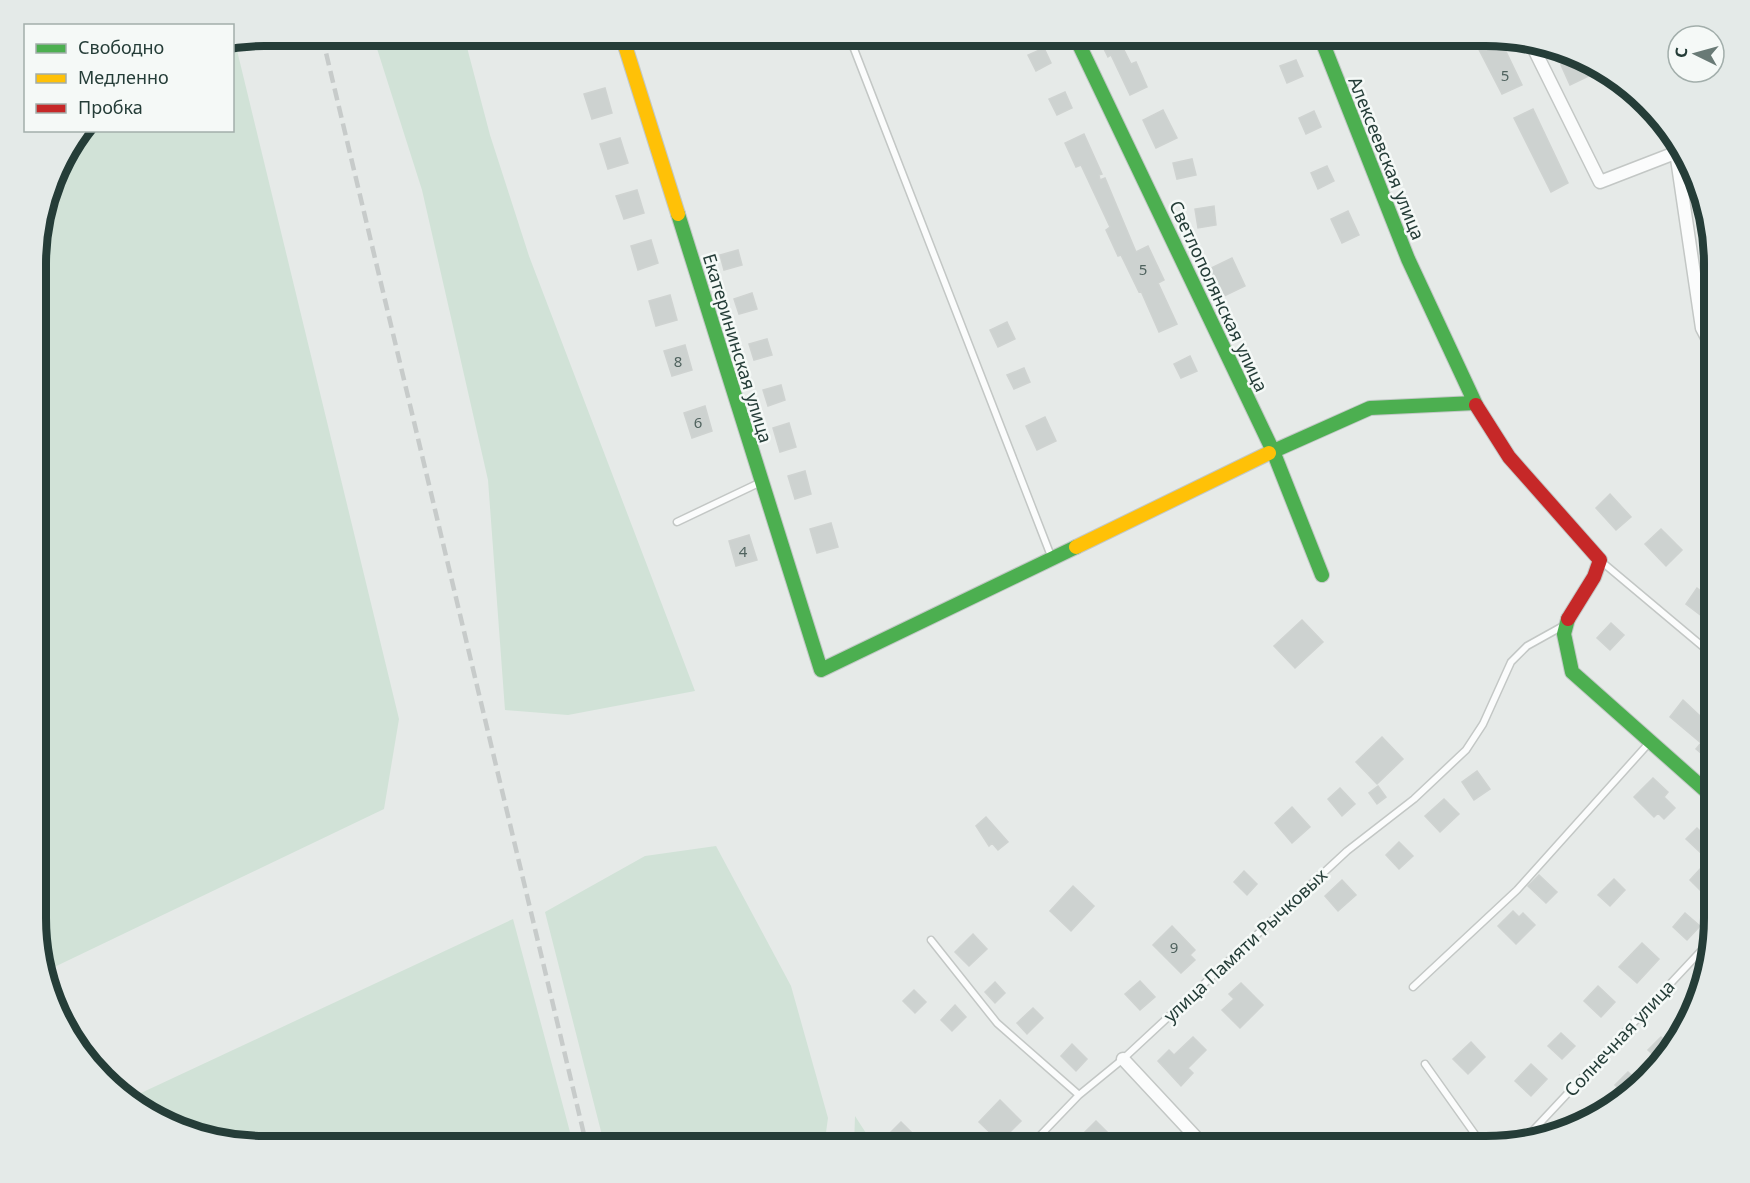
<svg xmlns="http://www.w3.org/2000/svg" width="1750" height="1183" font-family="'Noto Sans',sans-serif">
<rect width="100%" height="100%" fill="#e6eae8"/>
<!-- green -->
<path fill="#d1e2d7" d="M 373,36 L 464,36 L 490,135 L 529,256 L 695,691 L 568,715 L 505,710 L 488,480 L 422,190 Z
M 233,42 L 235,42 L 399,719 L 384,809 L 46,971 L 38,948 L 38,235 L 60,163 L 85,131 L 232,130 Z
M 716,846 L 791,986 L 828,1118 L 824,1147 L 605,1147 L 545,912 L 645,856 Z
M 513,919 L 574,1147 L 250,1147 L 191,1135 L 126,1100 Z
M 855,1116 L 875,1147 L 854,1147 Z"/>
<!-- building -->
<path fill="#cdd2d0" stroke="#cfd3d1" stroke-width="1.5" d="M 1109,36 L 1117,36 L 1131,64 L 1136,62 L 1147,87 L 1130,95 L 1111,55 L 1108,57 L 1100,41 Z
M 1472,36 L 1504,37 L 1500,39 L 1522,85 L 1502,94 Z
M 1044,48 L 1051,63 L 1036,71 L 1028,55 Z
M 1577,58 L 1587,63 L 1593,74 L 1570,85 L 1561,65 Z
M 1296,60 L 1303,76 L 1287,83 L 1280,66 Z
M 605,88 L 612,113 L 592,119 L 584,94 Z
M 1065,92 L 1072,108 L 1057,115 L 1049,99 Z
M 1533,109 L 1568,183 L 1551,192 L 1514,118 Z
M 1163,110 L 1177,138 L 1156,148 L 1143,120 Z
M 1314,111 L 1321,127 L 1306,134 L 1299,118 Z
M 1084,134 L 1102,174 L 1099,175 L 1100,180 L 1105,178 L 1136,252 L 1148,246 L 1164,280 L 1158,283 L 1177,324 L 1159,332 L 1141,291 L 1139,292 L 1121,255 L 1118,256 L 1106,230 L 1110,227 L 1081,165 L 1076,167 L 1065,143 Z
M 620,138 L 628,163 L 608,169 L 600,144 Z
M 1192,159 L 1196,175 L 1177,179 L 1173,163 Z
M 1327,166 L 1334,181 L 1318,189 L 1311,173 Z
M 637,190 L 644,213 L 624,219 L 616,196 Z
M 1214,206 L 1216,225 L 1198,228 L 1195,209 Z
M 1348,211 L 1359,235 L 1342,243 L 1331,219 Z
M 651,240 L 658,263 L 638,270 L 631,246 Z
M 738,250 L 742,265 L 724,270 L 720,255 Z
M 1232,258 L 1245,286 L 1222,297 L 1209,269 Z
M 752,293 L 757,309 L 739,314 L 734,299 Z
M 670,295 L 677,320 L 656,326 L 649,301 Z
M 1007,322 L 1015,339 L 998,347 L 990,330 Z
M 767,339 L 772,355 L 754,360 L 749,344 Z
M 685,345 L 692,370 L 672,376 L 664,351 Z
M 1190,356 L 1197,371 L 1181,378 L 1174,364 Z
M 1024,368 L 1030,382 L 1014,389 L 1007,375 Z
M 781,385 L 785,400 L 768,406 L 763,390 Z
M 705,406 L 712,431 L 692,438 L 684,413 Z
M 1045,417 L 1056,441 L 1037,450 L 1026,426 Z
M 789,423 L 796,447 L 780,452 L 773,428 Z
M 805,471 L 811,494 L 795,499 L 788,476 Z
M 1610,494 L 1631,517 L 1616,530 L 1596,508 Z
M 831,523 L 838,547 L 817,553 L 810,529 Z
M 1661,529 L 1682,550 L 1666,566 L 1645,544 Z
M 749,535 L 757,560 L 736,566 L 729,541 Z
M 1697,588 L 1714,601 L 1703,617 L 1686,604 Z
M 1302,620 L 1323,642 L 1295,668 L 1274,646 Z
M 1611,623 L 1624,635 L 1610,650 L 1597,638 Z
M 1683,700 L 1714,729 L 1714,764 L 1696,749 L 1701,743 L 1670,717 Z
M 1382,737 L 1403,759 L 1377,784 L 1356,762 Z
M 1477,771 L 1490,789 L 1474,800 L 1462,782 Z
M 1653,778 L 1668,792 L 1664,797 L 1675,808 L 1664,819 L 1658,813 L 1654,817 L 1634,797 Z
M 1378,786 L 1386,797 L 1377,804 L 1369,793 Z
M 1340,788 L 1355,804 L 1342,816 L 1328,799 Z
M 1444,799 L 1459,814 L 1440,832 L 1425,816 Z
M 1292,807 L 1310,827 L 1292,843 L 1275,823 Z
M 986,817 L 1008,842 L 998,850 L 992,843 L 989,846 L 976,826 Z
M 1697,828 L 1712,843 L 1702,854 L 1686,839 Z
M 1399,842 L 1413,856 L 1399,869 L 1386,855 Z
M 1700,869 L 1714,882 L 1714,888 L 1706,896 L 1690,880 Z
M 1244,871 L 1257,884 L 1247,895 L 1234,882 Z
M 1539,875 L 1557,892 L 1546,903 L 1528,886 Z
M 1614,879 L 1625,890 L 1610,906 L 1598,895 Z
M 1342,880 L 1356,895 L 1338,911 L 1325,896 Z
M 1073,886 L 1094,906 L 1071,931 L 1050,911 Z
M 1513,911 L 1519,917 L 1523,913 L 1535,925 L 1516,944 L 1498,926 Z
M 1685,913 L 1700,926 L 1687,940 L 1673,927 Z
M 1172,926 L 1195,950 L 1190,955 L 1195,960 L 1181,973 L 1153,945 Z
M 973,934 L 987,949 L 969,966 L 955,952 Z
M 1642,943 L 1659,959 L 1637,983 L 1619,967 Z
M 1140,981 L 1155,997 L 1140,1010 L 1125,994 Z
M 995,982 L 1005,993 L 995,1003 L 985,992 Z
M 1241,983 L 1263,1005 L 1240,1028 L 1222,1010 L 1234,999 L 1229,994 Z
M 1598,986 L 1615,1002 L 1601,1017 L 1584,1001 Z
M 914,990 L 926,1002 L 915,1013 L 903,1001 Z
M 955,1005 L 966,1017 L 952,1031 L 941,1020 Z
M 1033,1008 L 1043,1018 L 1027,1034 L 1017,1023 Z
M 1561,1033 L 1575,1046 L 1562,1059 L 1548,1046 Z
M 1193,1037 L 1206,1050 L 1188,1068 L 1193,1073 L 1181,1086 L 1158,1061 L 1169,1050 L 1174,1055 Z
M 1661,1037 L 1672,1047 L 1661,1062 L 1648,1050 Z
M 1471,1042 L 1485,1057 L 1468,1074 L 1453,1059 Z
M 1072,1044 L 1087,1059 L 1076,1071 L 1061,1056 Z
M 1531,1064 L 1547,1079 L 1531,1096 L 1515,1081 Z
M 1628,1072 L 1638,1081 L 1624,1093 L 1615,1085 Z
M 1000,1100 L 1021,1121 L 1000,1142 L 979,1122 Z
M 1096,1121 L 1122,1147 L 1098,1147 L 1084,1133 Z
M 901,1122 L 926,1147 L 890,1147 L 883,1140 Z
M 950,1133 L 964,1147 L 936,1147 Z"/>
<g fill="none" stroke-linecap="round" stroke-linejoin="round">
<!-- lane casing -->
<g stroke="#c3c7c5" stroke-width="9">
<path id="lane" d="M 849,36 L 1051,556
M 677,522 L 761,482
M 1602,562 L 1714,656
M 931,940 L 997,1023 L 1079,1095
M 1413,987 L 1517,890 L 1649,743
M 1425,1064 L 1484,1147
M 1526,1138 L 1713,938
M 1029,1147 L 1079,1095 L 1123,1059 L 1347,851 L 1414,799 L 1466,750 L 1483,724 L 1511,662 L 1527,646 L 1563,626"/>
</g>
<!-- street casing -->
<g stroke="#c3c7c5" stroke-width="15">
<path id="street" d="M 1531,43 L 1600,182 L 1675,153
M 1675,145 L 1702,328 L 1714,351
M 1123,1059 L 1205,1147"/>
</g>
<!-- fast casing -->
<g stroke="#c2c8c6" stroke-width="16">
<path id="fast" d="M 1075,36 L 1273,451 L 1322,575
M 1320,36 L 1408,259 L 1476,405
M 678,214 L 821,670 L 1076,547
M 1269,453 L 1370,408 L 1475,403
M 1568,619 L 1564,634 L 1572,672 L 1714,798"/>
</g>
<!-- slow casing -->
<g stroke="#c2c8c6" stroke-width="16">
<path id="slow" d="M 622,36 L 678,214
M 1076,547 L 1269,453"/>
</g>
<!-- jam casing -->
<g stroke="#c2c8c6" stroke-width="16">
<path id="jam" d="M 1476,405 L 1509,457 L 1600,560 L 1594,577 L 1568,619"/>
</g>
<!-- lane -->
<use href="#lane" stroke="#fbfcfc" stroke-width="6"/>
<!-- street -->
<use href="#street" stroke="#fbfcfc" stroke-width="12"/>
<!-- fast -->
<use href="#fast" stroke="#4caf50" stroke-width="14"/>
<!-- slow -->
<use href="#slow" stroke="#ffc107" stroke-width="14"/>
<!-- jam -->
<use href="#jam" stroke="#c62828" stroke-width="14"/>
<!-- rail -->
<path stroke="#c7cbca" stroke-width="4.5" stroke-dasharray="12 6" stroke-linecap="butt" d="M 322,36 L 587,1147"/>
</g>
<g text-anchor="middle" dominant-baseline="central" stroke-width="5" stroke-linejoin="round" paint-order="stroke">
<!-- number labels -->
<g font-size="15" fill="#50635f">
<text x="1505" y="75">5</text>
<text x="1143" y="269">5</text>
<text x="678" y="361">8</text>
<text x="698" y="422">6</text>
<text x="743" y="551">4</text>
<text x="1174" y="947">9</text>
</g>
<!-- street labels -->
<g font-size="18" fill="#253d38" stroke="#f5f9f7">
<text transform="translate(1387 158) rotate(68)">Алексеевская улица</text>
<text transform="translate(1219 296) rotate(65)">Светлополянская улица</text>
<text transform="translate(738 348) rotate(73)">Екатерининская улица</text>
<text transform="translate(1245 945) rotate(-43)">улица Памяти Рычковых</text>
<text transform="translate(1619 1038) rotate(-47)">Солнечная улица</text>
</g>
</g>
<!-- crop -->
<path d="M0 0H1750V1183H0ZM264 46H1486A218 218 0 0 1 1704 264V918A218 218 0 0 1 1486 1136H264A218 218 0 0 1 46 918V264A218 218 0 0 1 264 46Z" fill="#e4eae8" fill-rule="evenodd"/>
<path fill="none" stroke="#253d38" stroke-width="8" d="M264 46H1486A218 218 0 0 1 1704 264V918A218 218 0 0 1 1486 1136H264A218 218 0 0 1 46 918V264A218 218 0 0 1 264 46Z"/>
<!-- legend -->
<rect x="24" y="24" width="210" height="108" fill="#f5f9f7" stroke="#a2aeab" stroke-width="1.5"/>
<rect x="36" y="44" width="30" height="9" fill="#4caf50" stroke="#a2aeab" stroke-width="1.5"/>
<text x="78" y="54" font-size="18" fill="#253d38">Свободно</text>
<rect x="36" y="74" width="30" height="9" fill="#ffc107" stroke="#a2aeab" stroke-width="1.5"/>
<text x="78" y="84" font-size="18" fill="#253d38">Медленно</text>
<rect x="36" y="104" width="30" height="9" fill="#c62828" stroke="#a2aeab" stroke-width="1.5"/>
<text x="78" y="114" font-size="18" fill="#253d38">Пробка</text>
<!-- north arrow -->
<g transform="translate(1696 54) rotate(275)"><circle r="28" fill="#f5f9f7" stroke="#a2aeab" stroke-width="1.5"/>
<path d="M0-4.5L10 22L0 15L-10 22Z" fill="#697a76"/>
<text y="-9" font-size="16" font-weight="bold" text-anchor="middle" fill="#253d38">С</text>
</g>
</svg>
